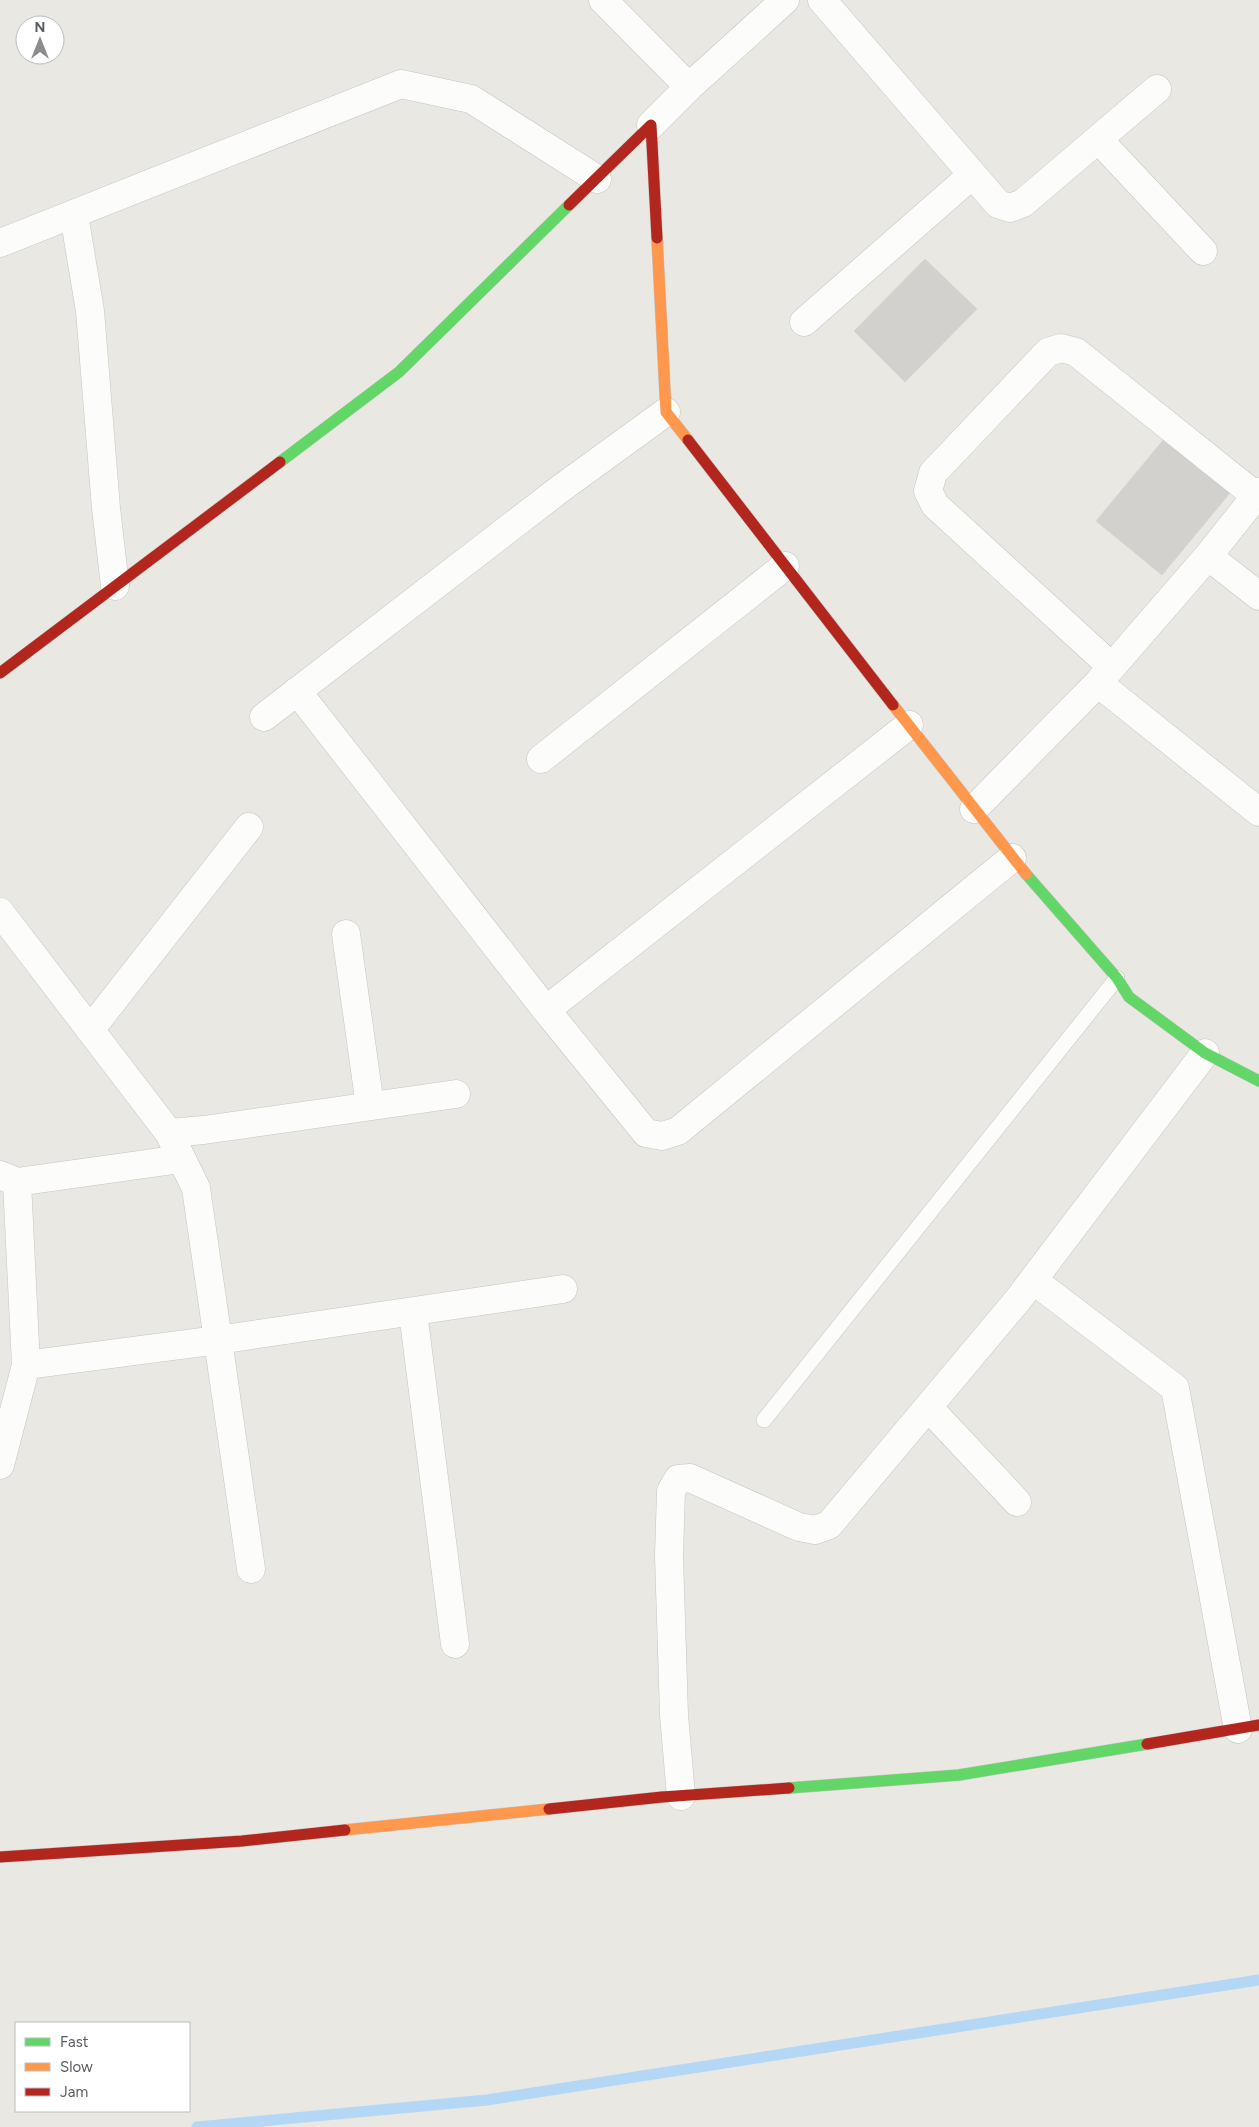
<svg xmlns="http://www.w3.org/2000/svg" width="1259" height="2127" font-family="Figtree,sans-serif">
<rect width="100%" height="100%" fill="#e9e8e2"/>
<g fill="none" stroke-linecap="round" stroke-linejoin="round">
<!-- stream -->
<path stroke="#b4d7f6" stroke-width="11" d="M 197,2127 L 487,2100 L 1259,1980"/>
</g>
<!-- building -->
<path fill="#d2d1cd" stroke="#d8d6d2" d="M 925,259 L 977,309 L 905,382 L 854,331 Z
M 1164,439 L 1230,493 L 1162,575 L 1096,521 Z"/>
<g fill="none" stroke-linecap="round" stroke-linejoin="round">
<!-- lane casing -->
<g stroke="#c5c5c3" stroke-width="16">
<path id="lane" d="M 764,1420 L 1117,978"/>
</g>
<!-- street casing -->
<g stroke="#c5c5c3" stroke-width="29">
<path id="street" d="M 603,0 L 689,87
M 822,0 L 998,204 L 1010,208 L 1023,203 L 1157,89
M 651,125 L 689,87 L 785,0
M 1098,139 L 1203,251
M 74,215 L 90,311 L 106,508 L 115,586
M 0,243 L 401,84 L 471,99 L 597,179
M 804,322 L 972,175
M 1208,556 L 1259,596
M 1112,667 L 935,505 L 928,491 L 933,473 L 1048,352 L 1061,348 L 1076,352 L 1256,496
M 1098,683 L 1259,812
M 297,691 L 546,1010 L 646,1133 L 662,1136 L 678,1131 L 1012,858
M 264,717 L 560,489 L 666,412
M 541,759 L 785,566
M 974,809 L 1098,683 L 1208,556 L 1259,492
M 0,912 L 169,1133 L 196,1188 L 251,1569
M 346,934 L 370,1106
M 546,1010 L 909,725
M 90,1030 L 249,827
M 169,1133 L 204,1130 L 456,1094
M 0,1175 L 17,1182 L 181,1159
M 1033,1280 L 1175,1388 L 1238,1729
M 413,1312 L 455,1644
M 26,1365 L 218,1340 L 563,1289
M 928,1407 L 1017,1502
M 0,1465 L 26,1365 L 17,1182
M 681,1796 L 674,1715 L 669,1556 L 671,1491 L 678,1479 L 690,1478 L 799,1527 L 815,1530 L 829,1525 L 1017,1301 L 1205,1053"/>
</g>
<!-- fast casing -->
<g stroke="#c5c6c4" stroke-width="12">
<path id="fast" d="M 280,462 L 399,372 L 569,205
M 1026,874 L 1117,978 L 1129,997 L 1205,1053 L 1259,1081
M 789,1788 L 959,1775 L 1147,1744"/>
</g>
<!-- slow casing -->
<g stroke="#c5c6c4" stroke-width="12">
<path id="slow" d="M 657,238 L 666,412 L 688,440
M 893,705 L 1026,874
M 345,1830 L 549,1809"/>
</g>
<!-- jam casing -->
<g stroke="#c5c6c4" stroke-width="12">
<path id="jam" d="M 569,205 L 651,125 L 657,238
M 688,440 L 893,705
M 0,673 L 280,462
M 1147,1744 L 1259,1725
M 549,1809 L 662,1797 L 789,1788
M 0,1857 L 242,1841 L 345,1830"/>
</g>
<!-- lane -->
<use href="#lane" stroke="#fcfcfb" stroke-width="15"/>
<!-- street -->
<use href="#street" stroke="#fcfcfb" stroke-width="28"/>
<!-- fast -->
<use href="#fast" stroke="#63d668" stroke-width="11"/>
<!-- slow -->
<use href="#slow" stroke="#ff974d" stroke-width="11"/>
<!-- jam -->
<use href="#jam" stroke="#b3261e" stroke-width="11"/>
</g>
<!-- legend -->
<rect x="15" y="2022" width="175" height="90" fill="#ffffff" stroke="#bcbec0"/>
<rect x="25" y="2038" width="25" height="8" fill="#63d668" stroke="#bcbec0"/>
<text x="60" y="2047" font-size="15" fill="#585c61">Fast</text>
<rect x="25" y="2063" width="25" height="8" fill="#ff974d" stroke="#bcbec0"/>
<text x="60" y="2072" font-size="15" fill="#585c61">Slow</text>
<rect x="25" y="2088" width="25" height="8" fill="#b3261e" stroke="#bcbec0"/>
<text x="60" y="2097" font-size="15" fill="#585c61">Jam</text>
<!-- north arrow -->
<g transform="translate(40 40)"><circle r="24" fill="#ffffff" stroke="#bcbec0"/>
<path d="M0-4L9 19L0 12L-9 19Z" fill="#8b8d8e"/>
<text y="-8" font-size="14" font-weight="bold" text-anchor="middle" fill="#585c61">N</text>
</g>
</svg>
